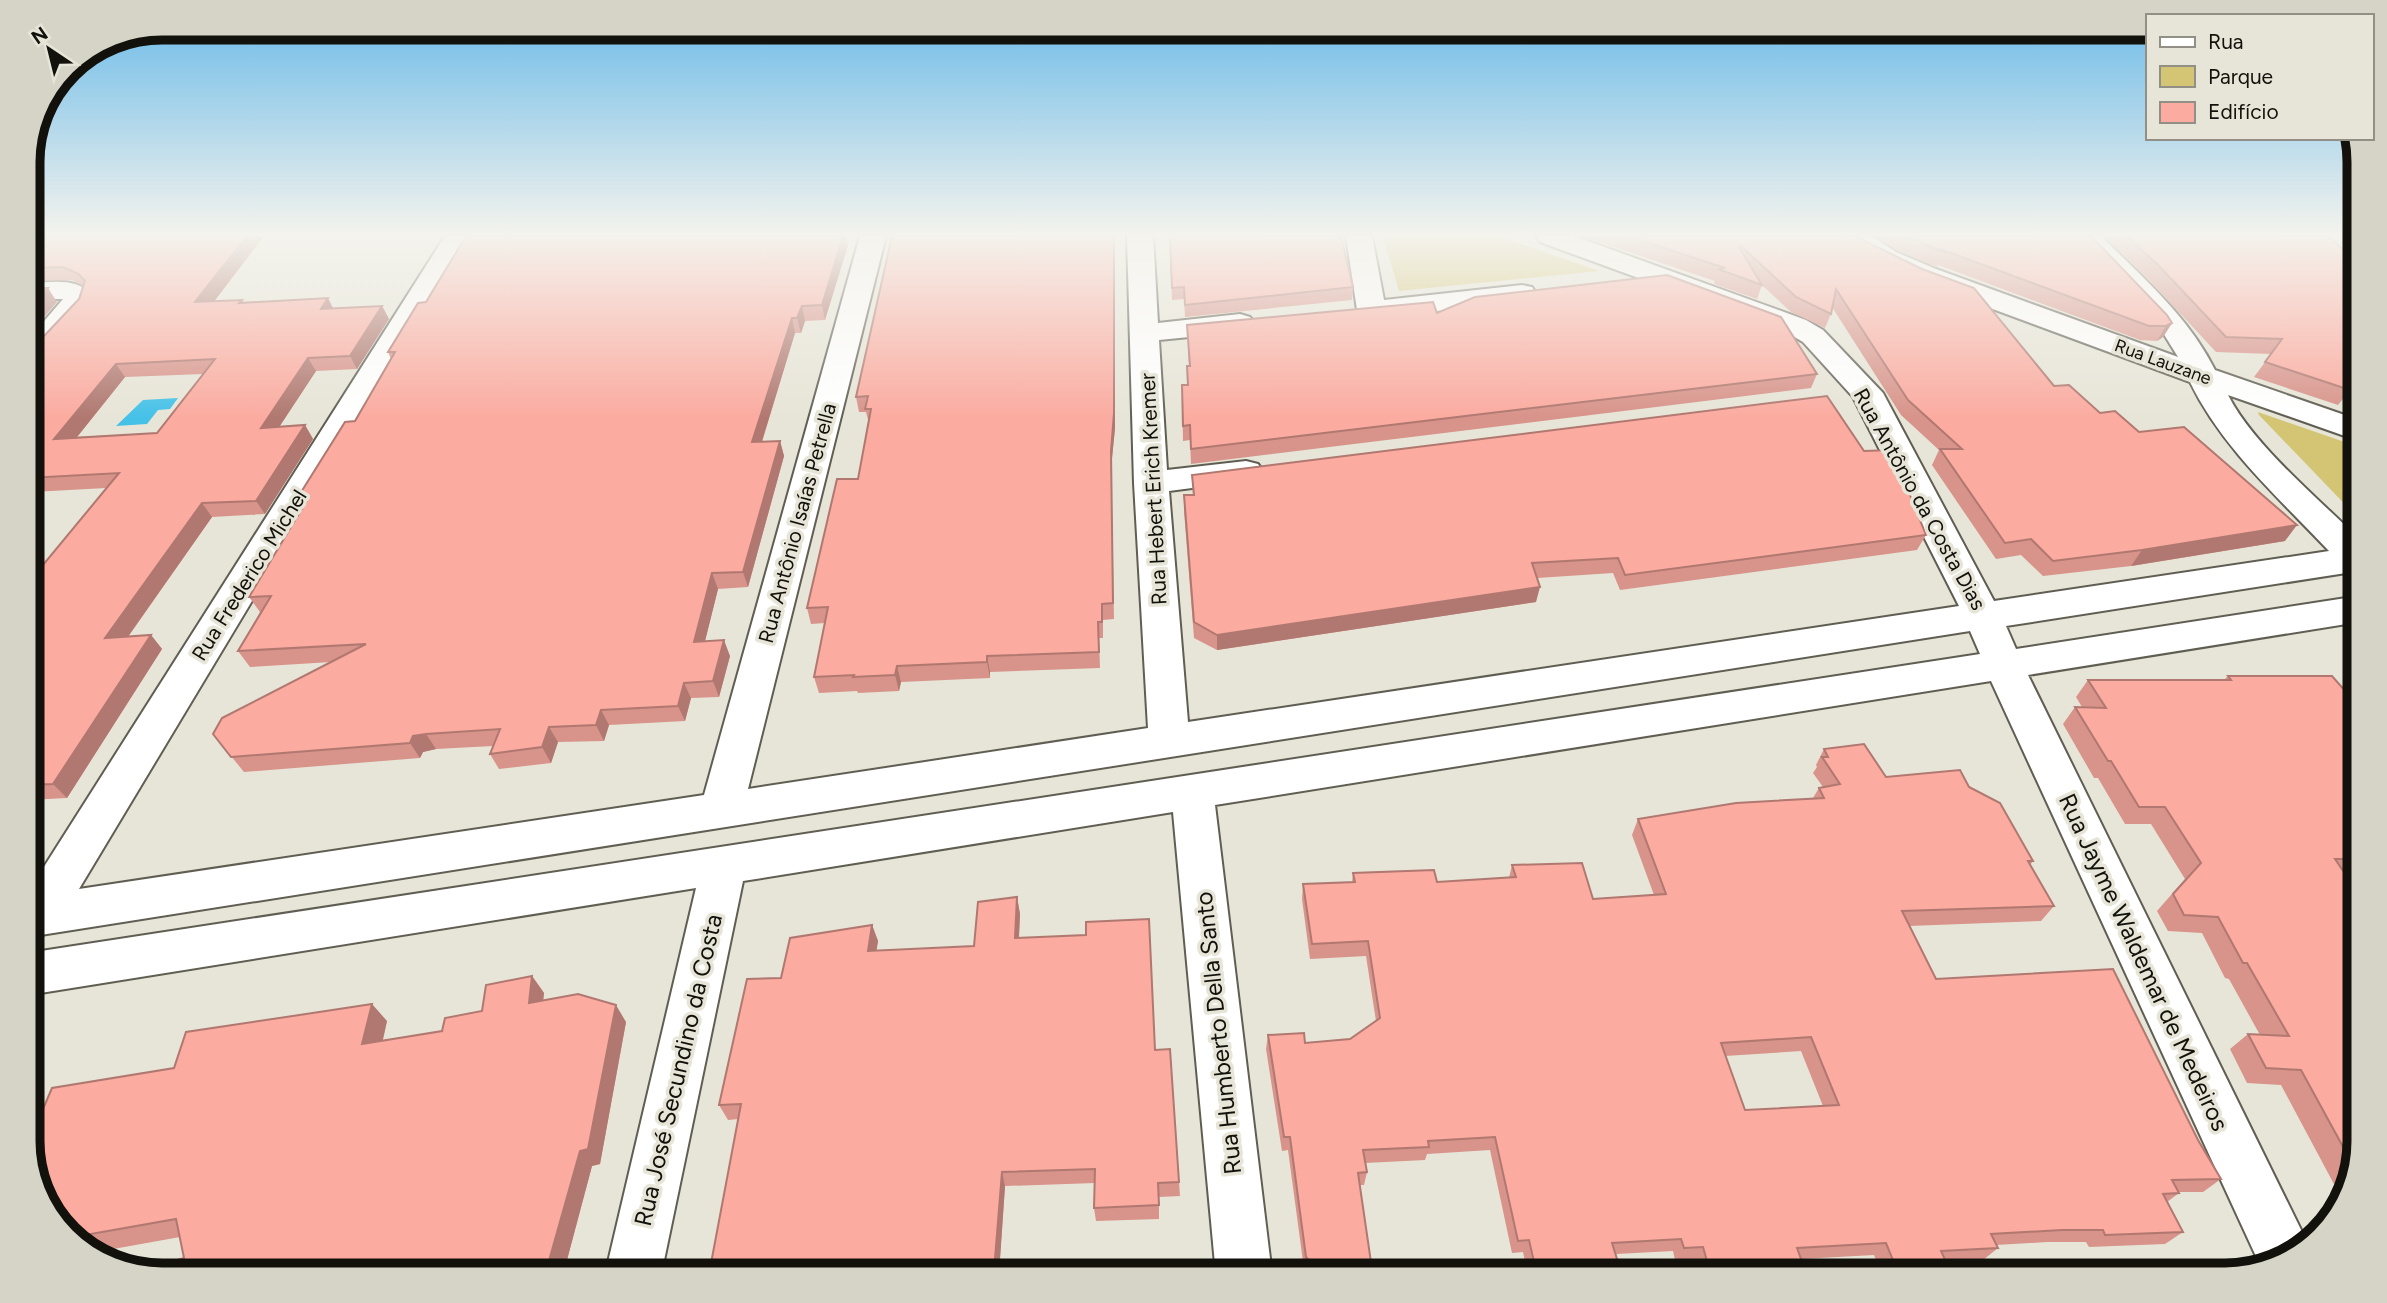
<svg xmlns="http://www.w3.org/2000/svg" width="2387" height="1303" font-family="Figtree,sans-serif">
<rect width="100%" height="100%" fill="#e7e5d7"/>
<!-- green -->
<path fill="#d3c573" d="M 1383,236 L 1498,236 L 1599,271 L 1399,291 Z
M 2258,412 L 2359,447 L 2359,519 L 2259,415 Z"/>
<!-- water -->
<path fill="#45c1e8" d="M 178,398 L 170,409 L 158,410 L 147,424 L 116,426 L 143,400 Z"/>
<g fill="none" stroke-linecap="round" stroke-linejoin="round">
<!-- minor casing -->
<g stroke="#605e53" stroke-width="4">
<path id="minor" d="M 445,236 L 471,236 L 79,889 L 704,795 L 860,236 L 886,236 L 748,789 L 1148,728 L 1134,483 L 1127,236 L 1153,236 L 1158,323 L 1240,314 L 1250,317 L 1255,323 L 1250,329 L 1240,332 L 1159,340 L 1167,470 L 1246,461 L 1258,464 L 1263,471 L 1258,478 L 1246,481 L 1169,491 L 1188,722 L 1959,606 L 1853,397 L 1803,342 L 1786,332 L 1540,242 L 1536,236 L 1574,236 L 1806,320 L 1823,330 L 1883,393 L 1994,601 L 2329,551 C 2279,498 2222,448 2190,382 L 1917,281 L 1860,253 L 1843,236 L 1872,236 L 1896,252 L 1936,269 L 2178,357 L 2160,328 L 2073,236 L 2101,236 C 2143,278 2188,316 2215,370 L 2359,420 L 2359,441 L 2228,395 C 2253,445 2319,499 2359,539 L 2359,571 L 2006,626 L 2016,649 L 2359,596 L 2359,622 L 2028,675 L 2307,1242 L 2292,1257 L 2260,1265 L 1991,681 L 1215,805 L 1272,1275 L 1216,1275 L 1173,812 L 743,881 L 661,1275 L 605,1275 L 696,888 L 28,995 L 28,953 L 1980,654 L 1970,631 L 28,937 L 28,892 Z
M 1346,236 L 1372,236 L 1384,300 L 1522,285 L 1532,287 L 1536,293 L 1532,299 L 1522,301 L 1371,319 L 1361,316 L 1357,310 Z
M 28,283 C 50,283 78,276 92,296 L 86,311 L 39,364 L 28,367 L 28,340 L 63,299 L 28,299 Z"/>
</g>
<!-- minor -->
<use href="#minor" fill="#fff" fill-rule="evenodd"/>
</g>
<!-- wall -->
<path fill="#d8938a" fill-rule="evenodd" d="M 28,236 L 264,236 L 214,301 L 242,300 L 244,303 L 333,309 L 382,306 L 389,319 L 357,369 L 316,371 L 279,427 L 305,425 L 313,439 L 265,514 L 212,517 L 128,637 L 151,635 L 162,649 L 67,798 L 28,800 L 28,565 L 43,565 L 106,488 L 32,492 L 28,497 L 28,353 L 79,299 L 83,286 L 72,280 L 28,281 ZM 203,374 L 157,433 L 77,437 L 125,377 Z
M 892,236 L 1114,236 L 1115,428 L 1111,468 L 1114,619 L 1103,620 L 1103,638 L 1099,638 L 1100,668 L 990,672 L 990,678 L 901,682 L 899,691 L 858,693 L 857,691 L 819,693 L 814,677 L 825,623 L 811,624 L 807,608 L 858,479 L 869,423 L 866,412 L 859,412 L 856,397 Z
M 1169,236 L 1353,287 L 1352,300 L 1185,317 L 1184,299 L 1172,300 Z
M 1581,236 L 1859,236 L 2054,386 L 2100,413 L 2139,432 L 2285,541 L 2131,566 L 2043,576 L 2021,555 L 1996,559 L 1932,465 L 1939,450 L 1901,415 L 1832,307 L 1831,314 L 1825,328 L 1791,312 L 1762,285 L 1757,299 L 1714,284 L 1715,281 Z
M 1877,236 L 2091,236 L 2172,323 L 2163,337 L 2157,341 L 2140,340 L 1938,265 L 1937,267 L 1897,250 Z
M 2104,236 L 2327,236 L 2359,262 L 2359,399 L 2346,395 L 2338,405 L 2254,377 L 2271,354 L 2216,352 L 2150,281 Z
M 848,245 L 825,320 L 805,321 L 801,333 L 795,333 L 762,442 L 780,441 L 784,456 L 748,587 L 718,589 L 705,641 L 730,656 L 719,697 L 691,698 L 685,721 L 609,725 L 604,741 L 558,742 L 551,763 L 499,769 L 490,754 L 493,746 L 436,749 L 423,752 L 420,758 L 244,772 L 213,734 L 331,662 L 250,667 L 238,651 L 260,612 L 249,597 L 304,506 L 298,497 L 355,421 L 391,359 L 388,352 L 426,302 Z
M 1437,313 L 1817,374 L 1811,388 L 1191,464 L 1190,440 L 1183,441 L 1182,385 L 1187,385 L 1187,366 L 1189,366 L 1187,325 Z
M 1864,451 L 1926,535 L 1917,550 L 1620,590 L 1613,573 L 1537,578 L 1536,602 L 1217,650 L 1194,638 L 1184,511 L 1184,495 L 1193,495 L 1192,475 Z
M 2228,676 L 2354,701 L 2359,701 L 2359,876 L 2347,876 L 2359,1141 L 2343,1201 L 2281,1085 L 2247,1083 L 2230,1049 L 2248,1034 L 2260,1035 L 2229,979 L 2225,978 L 2202,933 L 2168,931 L 2157,911 L 2185,879 L 2151,824 L 2125,824 L 2098,778 L 2094,778 L 2063,724 L 2075,707 L 2082,707 L 2076,697 L 2088,680 L 2224,680 Z
M 1824,749 L 1886,777 L 1969,787 L 2033,861 L 2030,865 L 2054,906 L 2041,921 L 1909,926 L 1936,979 L 2198,1140 L 2221,1179 L 2203,1192 L 2179,1192 L 2179,1193 L 2167,1202 L 2183,1232 L 2165,1244 L 2089,1247 L 2086,1242 L 2047,1242 L 1996,1245 L 1998,1248 L 1983,1260 L 1946,1262 L 1952,1275 L 1882,1275 L 1874,1255 L 1801,1259 L 1807,1275 L 1698,1275 L 1694,1259 L 1675,1260 L 1673,1251 L 1616,1254 L 1622,1275 L 1528,1275 L 1523,1252 L 1512,1253 L 1490,1150 L 1427,1154 L 1425,1160 L 1365,1163 L 1367,1172 L 1364,1185 L 1360,1185 L 1372,1269 L 1371,1275 L 1310,1275 L 1304,1269 L 1288,1150 L 1282,1151 L 1266,1049 L 1268,1035 L 1305,1043 L 1350,1039 L 1376,1021 L 1366,956 L 1310,959 L 1302,899 L 1303,884 L 1352,882 L 1353,873 L 1437,882 L 1509,878 L 1512,865 L 1593,899 L 1654,895 L 1632,835 L 1638,819 L 1813,798 L 1819,788 L 1823,787 L 1813,773 L 1817,767 L 1816,765 ZM 1801,1051 L 1823,1106 L 1745,1110 L 1725,1056 Z
M 1017,897 L 1020,914 L 1019,938 L 1155,1050 L 1179,1182 L 1180,1196 L 1159,1197 L 1159,1219 L 1096,1221 L 1094,1208 L 1095,1183 L 1005,1186 L 999,1271 L 1185,1275 L 709,1274 L 738,1119 L 728,1120 L 719,1105 L 781,978 L 872,925 L 878,941 L 876,951 L 974,946 Z
M 532,976 L 544,993 L 543,1001 L 626,1022 L 600,1164 L 592,1166 L 563,1275 L 163,1275 L 184,1258 L 180,1237 L 91,1253 L 50,1215 L 174,1068 L 387,1021 L 383,1040 L 442,1031 L 482,1011 Z"/>
<!-- shaded-wall -->
<path fill="#b07870" d="M 247,236 L 264,236 L 203,316 L 195,302 Z
M 843,236 L 846,236 L 848,245 L 825,320 L 822,305 Z
M 1114,236 L 1115,428 L 1111,468 L 1114,619 L 1111,452 Z
M 48,288 L 57,302 L 28,336 L 28,311 Z
M 328,298 L 335,312 L 321,309 Z
M 382,306 L 389,319 L 357,369 L 350,356 Z
M 802,306 L 805,321 L 801,333 L 797,318 Z
M 792,318 L 795,333 L 757,457 L 752,442 Z
M 2172,323 L 2163,337 L 2157,341 L 2166,326 Z
M 308,358 L 316,371 L 270,441 L 261,428 Z
M 116,364 L 125,377 L 65,452 L 54,439 Z
M 305,425 L 313,439 L 265,514 L 256,501 Z
M 780,441 L 784,456 L 748,587 L 743,572 Z
M 28,488 L 32,492 L 28,497 Z
M 202,503 L 212,517 L 117,652 L 105,638 Z
M 2297,525 L 2285,541 L 2131,566 L 2142,550 Z
M 712,573 L 718,589 L 701,657 L 694,642 Z
M 1540,587 L 1536,602 L 1217,650 L 1217,635 Z
M 151,635 L 162,649 L 67,798 L 53,784 Z
M 724,640 L 730,656 L 719,697 L 713,681 Z
M 987,656 L 990,672 L 990,678 L 987,662 Z
M 897,666 L 901,682 L 899,691 L 895,675 Z
M 684,683 L 691,698 L 685,721 L 678,706 Z
M 601,710 L 609,725 L 604,741 L 596,725 Z
M 549,727 L 558,742 L 551,763 L 542,747 Z
M 426,734 L 436,749 L 423,752 L 420,758 L 410,743 L 413,736 Z
M 1017,897 L 1020,914 L 1018,954 L 1015,938 Z
M 872,925 L 878,941 L 874,967 L 868,951 Z
M 532,976 L 544,993 L 541,1020 L 529,1003 Z
M 372,1004 L 387,1021 L 378,1060 L 362,1044 Z
M 616,1005 L 626,1022 L 600,1164 L 592,1166 L 563,1275 L 545,1275 Z
M 1002,1172 L 1005,1186 L 999,1275 L 994,1271 Z"/>
<!-- building -->
<path fill="#fbaba0" stroke="#b07870" stroke-width="2" fill-rule="evenodd" d="M 28,236 L 247,236 L 195,302 L 242,300 L 239,303 L 328,298 L 321,309 L 382,306 L 350,356 L 308,358 L 261,428 L 305,425 L 256,501 L 202,503 L 105,638 L 151,635 L 53,784 L 28,785 L 28,565 L 43,565 L 119,473 L 28,478 L 28,353 L 79,299 L 85,281 L 79,274 L 63,267 L 28,268 ZM 215,359 L 157,433 L 54,439 L 116,364 Z
M 466,236 L 843,236 L 822,305 L 802,306 L 797,318 L 792,318 L 752,442 L 780,441 L 743,572 L 712,573 L 694,642 L 724,640 L 713,681 L 684,683 L 678,706 L 601,710 L 596,725 L 549,727 L 542,747 L 490,754 L 500,729 L 426,734 L 413,736 L 410,743 L 231,757 L 213,734 L 222,718 L 366,644 L 238,651 L 271,596 L 249,597 L 309,497 L 298,497 L 345,422 L 355,421 L 395,352 L 388,352 L 418,303 L 426,302 Z
M 892,236 L 1114,236 L 1114,413 L 1111,452 L 1113,603 L 1102,604 L 1102,622 L 1098,622 L 1099,652 L 987,656 L 987,662 L 897,666 L 895,675 L 853,677 L 854,675 L 814,677 L 828,607 L 807,608 L 837,479 L 858,479 L 871,409 L 865,409 L 868,396 L 856,397 Z
M 1170,236 L 1341,236 L 1353,287 L 1185,305 L 1184,287 L 1172,288 Z
M 1628,236 L 1859,236 L 1865,241 L 1922,269 L 1974,288 L 2054,386 L 2069,385 L 2100,413 L 2115,411 L 2139,432 L 2184,427 L 2297,525 L 2142,550 L 2053,561 L 2031,539 L 2005,543 L 1940,449 L 1962,449 L 1908,400 L 1836,289 L 1831,314 L 1796,297 L 1741,246 L 1739,247 L 1762,285 L 1718,269 L 1725,268 Z
M 1905,236 L 2091,236 L 2167,315 L 2172,323 L 2166,326 L 2149,326 L 1943,250 L 1944,252 Z
M 2127,236 L 2327,236 L 2359,262 L 2359,381 L 2355,379 L 2350,390 L 2265,362 L 2282,339 L 2226,337 L 2159,266 Z
M 1667,275 L 1781,317 L 1817,374 L 1191,449 L 1190,425 L 1183,426 L 1182,385 L 1188,385 L 1187,366 L 1190,366 L 1187,325 L 1433,302 L 1437,313 L 1475,297 Z
M 28,288 L 48,288 L 28,311 Z
M 1827,396 L 1864,451 L 1892,450 L 1926,535 L 1625,575 L 1618,558 L 1532,563 L 1540,587 L 1217,635 L 1194,622 L 1184,495 L 1194,495 L 1192,475 Z
M 2228,676 L 2332,676 L 2354,701 L 2359,701 L 2359,859 L 2335,859 L 2359,894 L 2359,1141 L 2353,1165 L 2301,1070 L 2266,1068 L 2248,1034 L 2289,1036 L 2247,963 L 2243,963 L 2218,917 L 2184,915 L 2173,894 L 2201,863 L 2165,807 L 2139,807 L 2111,761 L 2108,761 L 2075,707 L 2106,708 L 2088,680 L 2231,680 Z
M 1864,744 L 1886,777 L 1960,770 L 1969,787 L 2000,803 L 2033,861 L 2028,861 L 2054,906 L 1902,911 L 1936,979 L 2113,969 L 2198,1140 L 2221,1179 L 2172,1180 L 2179,1193 L 2163,1194 L 2183,1232 L 2105,1235 L 2103,1230 L 2062,1230 L 1991,1234 L 1998,1248 L 1941,1251 L 1952,1275 L 1899,1275 L 1886,1243 L 1797,1248 L 1807,1275 L 1711,1275 L 1703,1247 L 1684,1248 L 1681,1239 L 1612,1243 L 1622,1275 L 1537,1275 L 1529,1240 L 1518,1241 L 1495,1137 L 1428,1141 L 1429,1147 L 1363,1150 L 1367,1172 L 1358,1173 L 1372,1269 L 1321,1273 L 1306,1257 L 1290,1137 L 1284,1137 L 1268,1035 L 1304,1033 L 1305,1043 L 1350,1039 L 1380,1018 L 1368,941 L 1312,944 L 1303,884 L 1355,882 L 1353,873 L 1434,870 L 1437,882 L 1516,877 L 1512,865 L 1582,863 L 1593,899 L 1666,894 L 1638,819 L 1736,803 L 1824,798 L 1819,788 L 1840,784 L 1822,757 L 1828,757 L 1824,749 ZM 1811,1037 L 1839,1105 L 1745,1110 L 1721,1043 Z
M 1017,897 L 1015,938 L 1086,935 L 1086,922 L 1149,919 L 1155,1050 L 1170,1049 L 1179,1182 L 1158,1183 L 1159,1205 L 1094,1208 L 1095,1169 L 1002,1172 L 994,1271 L 1080,1268 L 1079,1273 L 1184,1266 L 1185,1275 L 698,1275 L 709,1274 L 741,1104 L 719,1105 L 747,979 L 781,978 L 790,938 L 872,925 L 868,951 L 974,946 L 978,902 Z
M 532,976 L 529,1003 L 578,994 L 616,1005 L 588,1149 L 580,1151 L 545,1275 L 163,1275 L 143,1270 L 184,1258 L 176,1219 L 74,1237 L 50,1215 L 28,1149 L 28,1144 L 52,1088 L 174,1068 L 186,1032 L 306,1014 L 372,1004 L 362,1044 L 442,1031 L 445,1018 L 482,1011 L 486,985 Z"/>
<!-- sky -->
<linearGradient id="sky" x2="0" y2="1"><stop stop-color="#67b9e8"/><stop offset="0.56" stop-color="#f4f3ed"/><stop offset="1" stop-color="#f4f3ed" stop-opacity="0"/></linearGradient>
<rect width="2387" height="418" fill="url(#sky)"/>
<g text-anchor="middle" dominant-baseline="central" stroke-width="7" stroke-linejoin="round" paint-order="stroke">
<!-- far-street labels -->
<g font-size="18" fill="#12110c" stroke="#e7e5d7">
<text transform="translate(2163 362) rotate(20)">Rua Lauzane</text>
</g>
<!-- street labels -->
<g font-size="21" fill="#12110c" stroke="#e7e5d7">
<text transform="translate(1153 489) rotate(-93)">Rua Hebert Erich Kremer</text>
<text transform="translate(1920 499) rotate(61)">Rua Antônio da Costa Dias</text>
<text transform="translate(797 523) rotate(-75)">Rua Antônio Isaías Petrella</text>
<text transform="translate(249 575) rotate(-58)">Rua Frederico Michel</text>
</g>
<!-- near-street labels -->
<g font-size="24" fill="#12110c" stroke="#e7e5d7">
<text transform="translate(2144 962) rotate(65)">Rua Jayme Waldemar de Medeiros</text>
<text transform="translate(1218 1033) rotate(-96)">Rua Humberto Della Santo</text>
<text transform="translate(678 1070) rotate(-77)">Rua José Secundino da Costa</text>
</g>
</g>
<!-- crop -->
<path d="M0 0H2387V1303H0ZM162 40H2225A122 122 0 0 1 2347 162V1141A122 122 0 0 1 2225 1263H162A122 122 0 0 1 40 1141V162A122 122 0 0 1 162 40Z" fill="#d6d4c7" fill-rule="evenodd"/>
<path fill="none" stroke="#12110c" stroke-width="9" d="M162 40H2225A122 122 0 0 1 2347 162V1141A122 122 0 0 1 2225 1263H162A122 122 0 0 1 40 1141V162A122 122 0 0 1 162 40Z"/>
<!-- legend -->
<rect x="2146" y="14" width="228" height="126" fill="#e7e5d7" stroke="#929086" stroke-width="2"/>
<rect x="2160" y="37" width="35" height="10" fill="#ffffff" stroke="#929086" stroke-width="2"/>
<text x="2208" y="49" font-size="21" fill="#12110c">Rua</text>
<rect x="2160" y="66" width="35" height="21" fill="#d3c573" stroke="#929086" stroke-width="2"/>
<text x="2208" y="84" font-size="21" fill="#12110c">Parque</text>
<rect x="2160" y="102" width="35" height="21" fill="#fbaba0" stroke="#929086" stroke-width="2"/>
<text x="2208" y="119" font-size="21" fill="#12110c">Edifício</text>
<!-- north arrow -->
<g transform="translate(49 49) rotate(325)" stroke="#e7e5d7" stroke-width="5" paint-order="stroke">
<path d="M0-5L12 26L0 18L-12 26Z" fill="#12110c"/>
<text y="-10" font-size="19" font-weight="bold" text-anchor="middle" fill="#12110c">N</text>
</g>
</svg>
